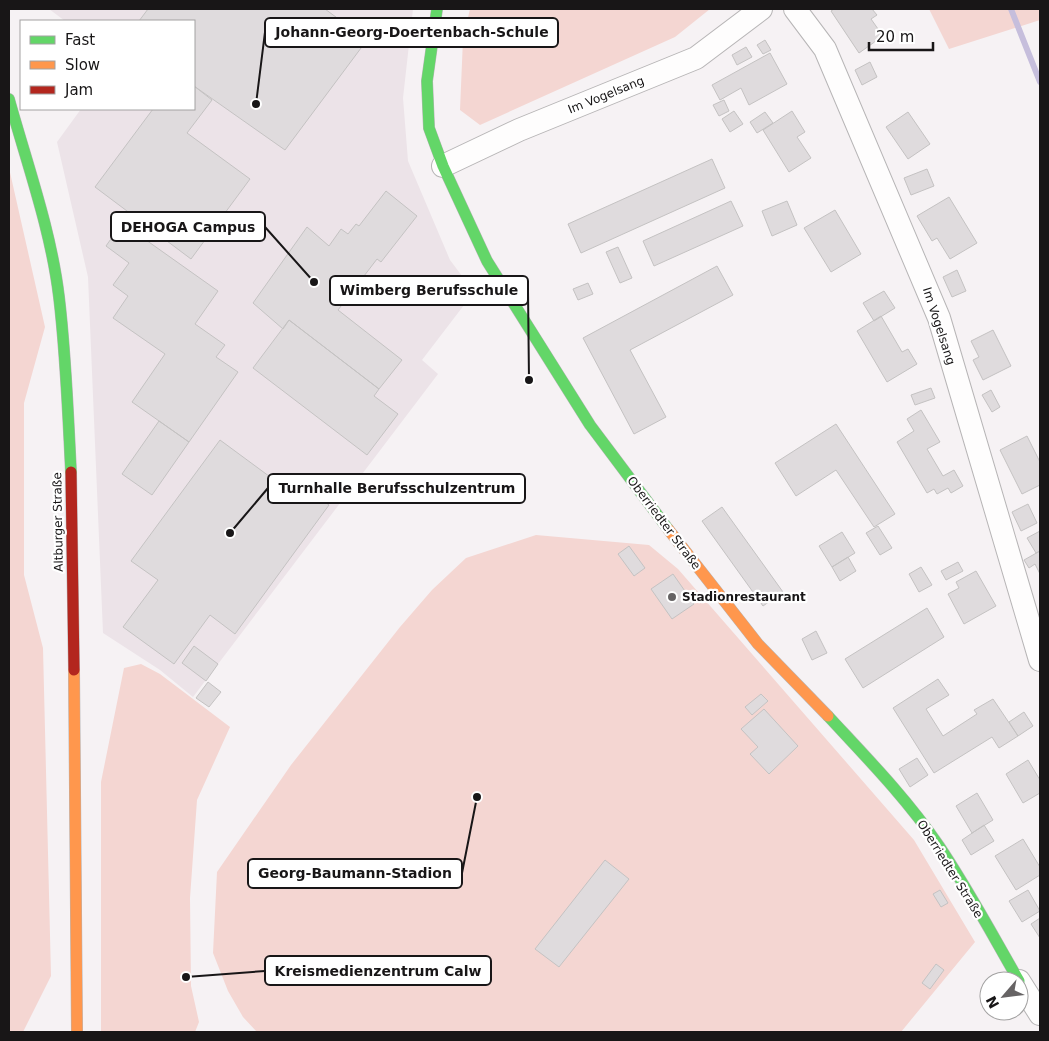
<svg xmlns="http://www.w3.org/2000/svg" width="1049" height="1041" font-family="'DejaVu Sans',sans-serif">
<rect width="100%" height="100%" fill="#f6f2f4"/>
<!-- built -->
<path fill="#ece3e8" d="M 49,9 L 413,9 L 403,98 L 408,161 L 450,260 L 474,292 L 422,360 L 438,374 L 193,697 L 160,670 L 103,633 L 88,277 L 57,142 L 81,109 L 194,109 L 194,21 L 65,21 Z"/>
<!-- green -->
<path fill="#f4d6d2" d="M 470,9 L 710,9 L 675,37 L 480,125 L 460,110 L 463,39 Z
M 929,9 L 1040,9 L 1040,20 L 949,49 Z
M 9,168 L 45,327 L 24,403 L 24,575 L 43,648 L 51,976 L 23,1032 L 9,1032 Z
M 536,535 L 649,545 L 678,569 L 914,840 L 975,942 L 901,1032 L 257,1032 L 243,1017 L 228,991 L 213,953 L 217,872 L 291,765 L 400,627 L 432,590 L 466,558 Z
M 141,664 L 160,674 L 230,727 L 197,800 L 190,898 L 191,986 L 199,1022 L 195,1032 L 101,1032 L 101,782 L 124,668 Z"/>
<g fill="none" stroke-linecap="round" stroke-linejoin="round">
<!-- stream -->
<path stroke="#c6bedc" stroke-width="6" d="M 1011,9 L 1040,82"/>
</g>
<!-- building -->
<path fill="#dfdbdd" stroke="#c4c2c2" d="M 148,9 L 325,9 L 367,40 L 285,150 L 194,86 L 194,21 L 139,21 Z
M 834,9 L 872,9 L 877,15 L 871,19 L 883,36 L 859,53 L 831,11 Z
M 765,40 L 771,50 L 763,54 L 757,45 Z
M 746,47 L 752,57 L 737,65 L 732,55 Z
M 770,53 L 787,84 L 749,105 L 741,88 L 720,100 L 712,85 Z
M 870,62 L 877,77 L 862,85 L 855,70 Z
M 194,86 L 212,100 L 187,133 L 250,179 L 191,259 L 95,187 L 153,109 L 194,109 Z
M 724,100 L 729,111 L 719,116 L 713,105 Z
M 734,111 L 743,124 L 730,132 L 722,119 Z
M 792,111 L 805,132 L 797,137 L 811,158 L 789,172 L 763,130 Z
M 765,112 L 773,123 L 757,133 L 750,122 Z
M 908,112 L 930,144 L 908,159 L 886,127 Z
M 712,159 L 725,188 L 581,253 L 568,224 Z
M 927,169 L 934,186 L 911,195 L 904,178 Z
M 386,191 L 417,216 L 381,262 L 377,259 L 338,310 L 402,360 L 379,389 L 289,320 L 283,329 L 253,303 L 307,227 L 329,246 L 341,229 L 348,234 L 356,224 L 359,226 Z
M 949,197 L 977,243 L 950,259 L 937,238 L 932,241 L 917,216 Z
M 731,201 L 743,226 L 654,266 L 643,241 Z
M 787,201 L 797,225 L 772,236 L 762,211 Z
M 835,210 L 861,254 L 831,272 L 804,228 Z
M 122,223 L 218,291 L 195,324 L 225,345 L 216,357 L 238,372 L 189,442 L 132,402 L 165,354 L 113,318 L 128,296 L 113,285 L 129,263 L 106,246 Z
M 618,247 L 632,278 L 620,283 L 606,252 Z
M 717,266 L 733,295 L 630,350 L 666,417 L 634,434 L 583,338 Z
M 957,270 L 966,291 L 952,297 L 943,277 Z
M 588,283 L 593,294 L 578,300 L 573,289 Z
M 884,291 L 895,308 L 874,321 L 863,303 Z
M 881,316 L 902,352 L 908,349 L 917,364 L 887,382 L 857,331 Z
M 289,320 L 379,389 L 374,396 L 398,414 L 367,455 L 253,368 Z
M 993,330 L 1011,366 L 983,380 L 973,360 L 979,357 L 971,341 Z
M 931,388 L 935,398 L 915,405 L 911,395 Z
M 991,390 L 1000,407 L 992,412 L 982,395 Z
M 921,410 L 940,442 L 927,449 L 943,476 L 954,470 L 963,486 L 951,493 L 948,488 L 937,494 L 934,489 L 927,493 L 897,442 L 914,431 L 907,419 Z
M 159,421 L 189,442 L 152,495 L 122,474 Z
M 836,424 L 895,514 L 874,527 L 836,470 L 796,496 L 775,463 Z
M 1027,436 L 1040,462 L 1040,485 L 1022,494 L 1000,450 Z
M 220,440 L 296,496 L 303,486 L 329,505 L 235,634 L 210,615 L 174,664 L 123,627 L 158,580 L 131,561 Z
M 1028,504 L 1037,523 L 1021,531 L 1012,512 Z
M 722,507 L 783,592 L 763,606 L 702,521 Z
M 878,526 L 892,548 L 880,555 L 866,533 Z
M 1040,531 L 1040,551 L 1036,553 L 1027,538 Z
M 842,532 L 855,553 L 832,567 L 819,546 Z
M 629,546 L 645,568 L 634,576 L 618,554 Z
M 1040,551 L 1040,574 L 1035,564 L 1029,568 L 1024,560 Z
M 848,557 L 856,571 L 840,581 L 832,567 Z
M 958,562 L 963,571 L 946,580 L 941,571 Z
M 921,567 L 932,585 L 919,592 L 909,574 Z
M 976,571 L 996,606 L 964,624 L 948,594 L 959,588 L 956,582 Z
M 673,574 L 694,604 L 672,619 L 651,589 Z
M 927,608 L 944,637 L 863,688 L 845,659 Z
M 816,631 L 827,653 L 812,660 L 802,639 Z
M 194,646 L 218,664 L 206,681 L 182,663 Z
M 938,679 L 949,695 L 926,709 L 943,736 L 977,714 L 974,710 L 993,699 L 1018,736 L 999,748 L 992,737 L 934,773 L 893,708 Z
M 208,682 L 221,692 L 209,707 L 196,698 Z
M 761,694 L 768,701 L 752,715 L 745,707 Z
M 764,709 L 798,746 L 769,774 L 750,754 L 758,747 L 741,729 Z
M 1024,712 L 1033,726 L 1018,736 L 1009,722 Z
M 917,758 L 928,775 L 910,787 L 899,769 Z
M 1028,760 L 1040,780 L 1040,793 L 1023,803 L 1006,774 Z
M 977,793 L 993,820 L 972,833 L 956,806 Z
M 984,825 L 994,841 L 971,855 L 962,840 Z
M 1023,839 L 1040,867 L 1040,875 L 1016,890 L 995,856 Z
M 605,860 L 629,879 L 559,967 L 535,949 Z
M 940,890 L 948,903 L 941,907 L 933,894 Z
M 1028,890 L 1040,911 L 1022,922 L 1009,901 Z
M 1040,918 L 1040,938 L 1031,924 Z
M 936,964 L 944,970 L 930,989 L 922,983 Z"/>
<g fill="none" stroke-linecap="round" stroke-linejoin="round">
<!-- street casing -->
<g stroke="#b7b5b6" stroke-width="24">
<path id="street" d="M 795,9 L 825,49 L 939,318 L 1040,660
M 443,166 L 519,130 L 696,58 L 761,9
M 1019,981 L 1040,1014"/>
</g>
<!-- fast casing -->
<g stroke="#b7b5b6" stroke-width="12">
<path id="fast" d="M 437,9 L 427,81 L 429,128 L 443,166 L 487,261 L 590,425 L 668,529
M 9,99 C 27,164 51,230 59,297 C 66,355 68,414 71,472
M 828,716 C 867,758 907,799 939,846 C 968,889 993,936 1019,981"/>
</g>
<!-- slow casing -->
<g stroke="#b7b5b6" stroke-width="12">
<path id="slow" d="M 668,529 L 758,644 L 828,716
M 74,670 L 77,1032"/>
</g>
<!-- jam casing -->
<g stroke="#b7b5b6" stroke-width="12">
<path id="jam" d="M 71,472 L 74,670"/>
</g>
<!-- street -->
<use href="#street" stroke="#fefdfd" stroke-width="22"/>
<!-- fast -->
<use href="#fast" stroke="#63d668" stroke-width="11"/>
<!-- slow -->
<use href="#slow" stroke="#ff974d" stroke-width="11"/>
<!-- jam -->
<use href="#jam" stroke="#b3261e" stroke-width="11"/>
</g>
<!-- markers -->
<circle fill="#666364" stroke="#fff" stroke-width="2" cx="672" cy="597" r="5"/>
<g text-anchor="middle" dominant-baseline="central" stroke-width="4.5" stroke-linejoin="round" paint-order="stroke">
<!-- street labels -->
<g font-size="12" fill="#181617" stroke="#fff">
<text transform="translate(606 95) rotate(-22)">Im Vogelsang</text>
<text transform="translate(939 326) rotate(72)">Im Vogelsang</text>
<text transform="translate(58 522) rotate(-91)">Altburger Straße</text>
<text transform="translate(664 523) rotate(53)">Oberriedter Straße</text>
<text transform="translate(950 869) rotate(58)">Oberriedter Straße</text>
</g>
<!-- poi labels -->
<g font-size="12" font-weight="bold" fill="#181617" stroke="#fff" text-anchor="start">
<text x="682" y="597">Stadionrestaurant</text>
</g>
</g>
<!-- callouts -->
<path fill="none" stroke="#181617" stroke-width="2" d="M256 104L265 32M314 282L265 227M529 380L528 291M230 533L268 488M477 797L462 873M186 977L265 971"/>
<g fill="#181617" stroke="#fff" stroke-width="2">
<circle cx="256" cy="104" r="5"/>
<circle cx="314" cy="282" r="5"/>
<circle cx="529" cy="380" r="5"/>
<circle cx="230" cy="533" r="5"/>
<circle cx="477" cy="797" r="5"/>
<circle cx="186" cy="977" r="5"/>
</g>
<g fill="#fff" stroke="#181617" stroke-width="2">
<rect x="265" y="18" width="293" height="29" rx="5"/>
<rect x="111" y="212" width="154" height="29" rx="5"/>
<rect x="330" y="276" width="198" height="29" rx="5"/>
<rect x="268" y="474" width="257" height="29" rx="5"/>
<rect x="248" y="859" width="214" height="29" rx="5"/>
<rect x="265" y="956" width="226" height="29" rx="5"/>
</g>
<g font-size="14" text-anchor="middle" font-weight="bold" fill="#181617">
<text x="412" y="37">Johann-Georg-Doertenbach-Schule</text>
<text x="188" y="232">DEHOGA Campus</text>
<text x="429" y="295">Wimberg Berufsschule</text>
<text x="397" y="493">Turnhalle Berufsschulzentrum</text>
<text x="355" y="878">Georg-Baumann-Stadion</text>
<text x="378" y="976">Kreismedienzentrum Calw</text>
</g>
<!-- border -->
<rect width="1049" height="1041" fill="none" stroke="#181617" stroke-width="20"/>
<!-- legend -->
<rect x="20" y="20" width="175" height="90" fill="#ffffff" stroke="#a3a2a2"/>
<rect x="30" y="36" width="25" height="8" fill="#63d668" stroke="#a3a2a2"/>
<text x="65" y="45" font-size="15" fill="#181617">Fast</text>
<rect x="30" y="61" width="25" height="8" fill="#ff974d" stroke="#a3a2a2"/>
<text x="65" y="70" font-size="15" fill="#181617">Slow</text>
<rect x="30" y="86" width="25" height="8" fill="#b3261e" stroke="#a3a2a2"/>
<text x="65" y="95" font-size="15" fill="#181617">Jam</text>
<!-- north arrow -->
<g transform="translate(1004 996) rotate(242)"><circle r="24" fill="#ffffff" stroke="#a3a2a2"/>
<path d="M0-4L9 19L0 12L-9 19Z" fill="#666364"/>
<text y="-8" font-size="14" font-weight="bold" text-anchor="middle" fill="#181617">N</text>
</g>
<!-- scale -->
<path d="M869 42v8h64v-8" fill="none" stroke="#181617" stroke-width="2.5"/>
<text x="876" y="42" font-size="15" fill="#181617" stroke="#ffffff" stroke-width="4" paint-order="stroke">20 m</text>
</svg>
